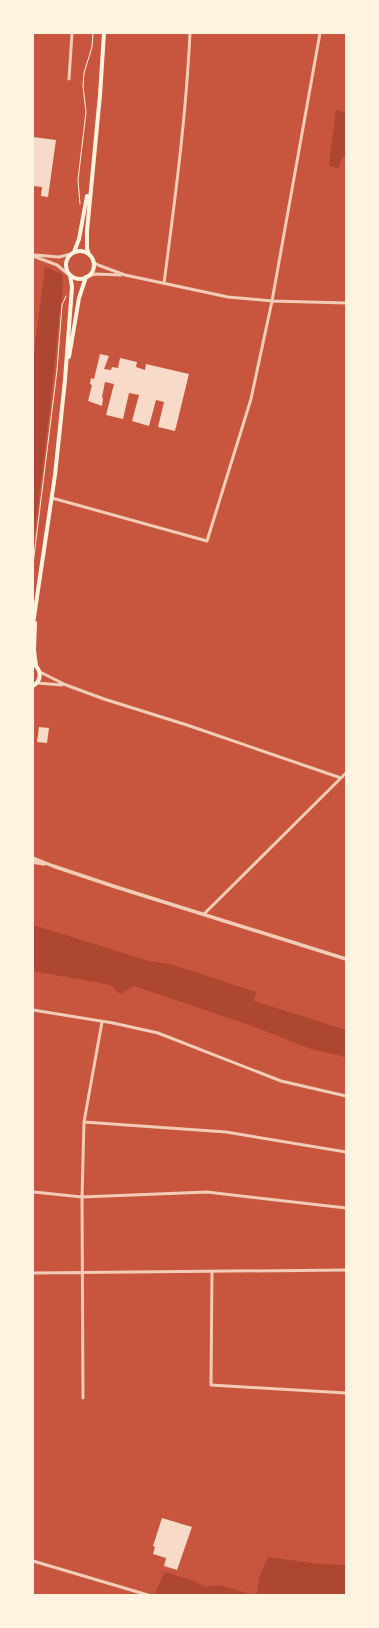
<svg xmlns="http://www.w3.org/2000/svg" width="379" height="1628" font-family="'Crimson Pro',serif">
<rect width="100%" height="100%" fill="#c8553d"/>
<!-- green -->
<path fill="#ae4732" d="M 336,110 L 346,112 L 346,157 L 342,157 L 338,169 L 329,165 Z
M 45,267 L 62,274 C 65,291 59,310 58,328 C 52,399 42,471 33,542 L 33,360 Z
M 33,925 L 149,961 L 170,964 L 256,992 L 254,1001 L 346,1030 L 346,1057 L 311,1049 L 255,1027 L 134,986 L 120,994 L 111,985 L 33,971 Z
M 268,1557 L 319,1564 L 346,1565 L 346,1595 L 253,1595 L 257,1593 L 259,1578 Z
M 165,1572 L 191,1580 L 205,1587 L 220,1585 L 253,1595 L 154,1595 Z"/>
<!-- building -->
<path fill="#f7dbc8" d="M 33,137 L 56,140 L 48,197 L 41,196 L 42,187 L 33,186 Z
M 100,354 L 109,356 L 104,369 L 111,370 L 112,367 L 118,368 L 120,358 L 137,362 L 136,367 L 145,370 L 146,364 L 189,374 L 175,431 L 158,427 L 164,402 L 156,400 L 149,426 L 132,421 L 139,395 L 129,393 L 123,419 L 106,415 L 114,384 L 105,382 L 102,397 L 103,398 L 102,406 L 88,401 L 92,385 L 90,384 L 91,378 L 94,379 Z
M 39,727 L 49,728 L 47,743 L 37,742 Z
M 162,1518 L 192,1527 L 177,1570 L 164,1566 L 166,1558 L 153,1554 L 155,1547 L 153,1546 Z"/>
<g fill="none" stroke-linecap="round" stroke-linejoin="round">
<!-- path -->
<path stroke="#fff3e0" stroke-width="1" d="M 80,204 L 78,180 L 86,112 L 83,86 L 84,73 L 92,47 L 93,33
M 33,564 L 57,370 L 62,305 L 66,296"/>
<!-- minor -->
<path stroke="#f1ccb7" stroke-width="3" d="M 69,79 L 72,33
M 35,255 L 59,257 L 71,254
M 33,256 L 57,265 L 68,274
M 93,262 L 98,265 L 125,275 L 228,297 L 272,301 L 346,303
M 88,276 L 95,274 L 121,275
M 164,283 C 175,200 186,117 190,33
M 52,498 L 207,541 L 251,399 L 272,301 L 320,33
M 40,672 L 66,685 L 104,699 L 187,725 L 341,778
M 37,683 L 62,685
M 204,914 L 346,773
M 33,1010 L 113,1023 L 158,1033 L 281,1081 L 346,1096
M 84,1122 L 226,1132 L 346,1152
M 34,1192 L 82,1197 L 207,1192 L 346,1208
M 212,1272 L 211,1385 L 346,1393
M 33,1273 L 346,1270
M 83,1398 L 82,1197 L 84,1122 L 102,1022
M 33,1561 L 148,1595"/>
<!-- tertiary -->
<path stroke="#f1ccb7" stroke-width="3.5" d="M 33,858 L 53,866 L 116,887 L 346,959
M 33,862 L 44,864"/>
<!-- secondary -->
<path stroke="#fff3e0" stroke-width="4" d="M66 265a14 14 0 1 1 28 0a14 14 0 1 1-28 0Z
M 74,252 L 79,239 L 87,196
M 89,255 L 87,248 L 87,231 L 100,95 L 104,33
M 69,357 L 79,298 L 86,277
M 35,623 L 34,650 L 36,666
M 33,624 L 55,475 L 65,380 L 72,287 L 70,275
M 33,686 C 41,681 42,672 35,665"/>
</g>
<!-- border -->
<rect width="379" height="1628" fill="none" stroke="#fff3e0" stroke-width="68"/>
</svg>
